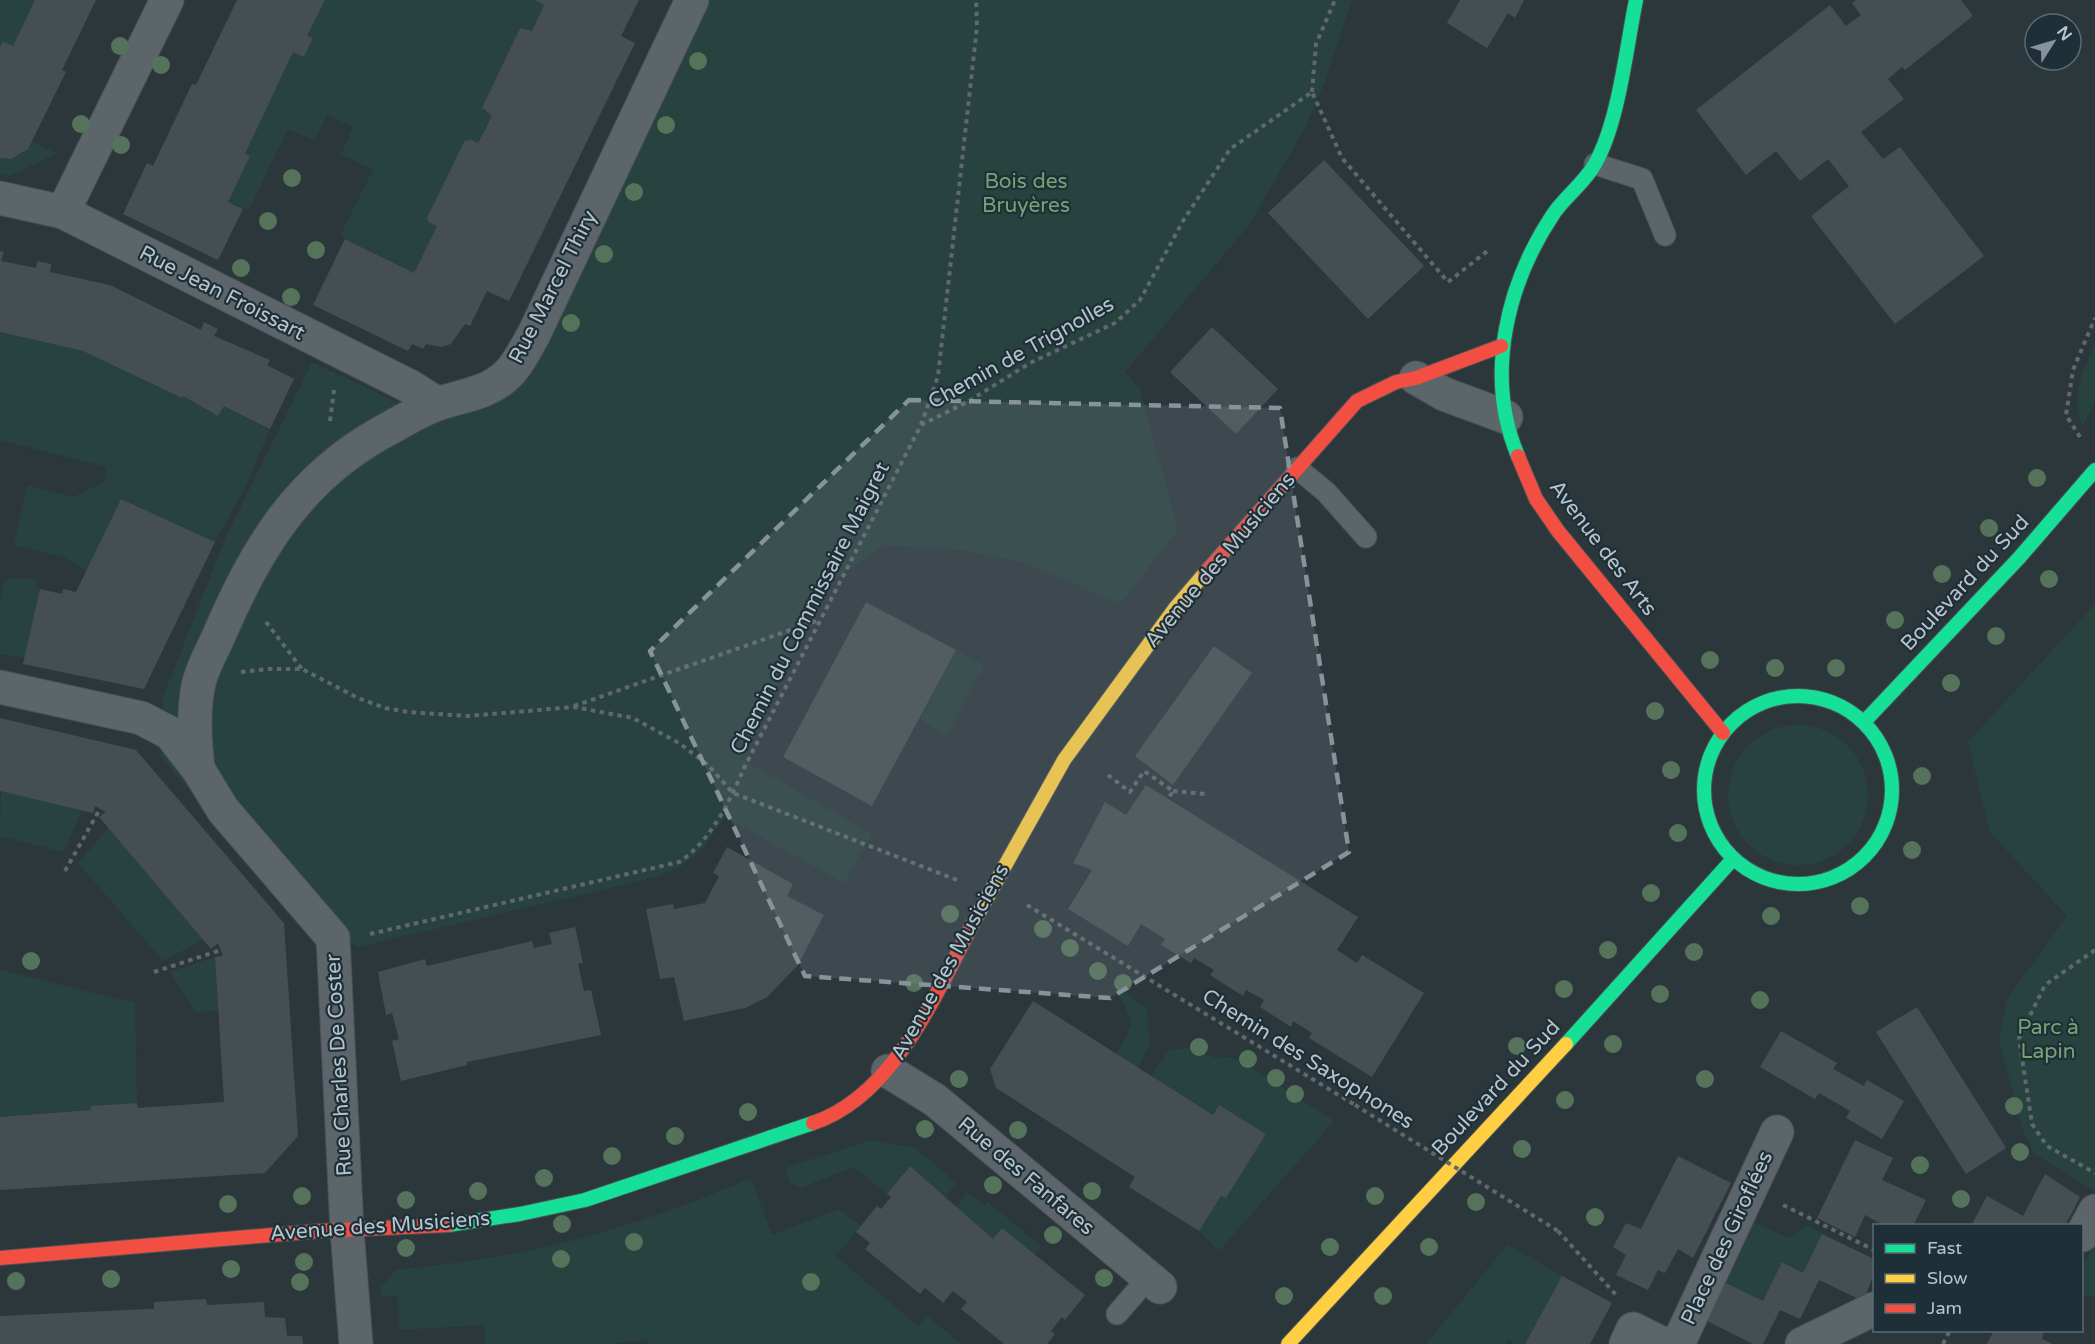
<svg xmlns="http://www.w3.org/2000/svg" width="2095" height="1344" font-family="'Varela Round',sans-serif">
<rect width="100%" height="100%" fill="#2c373c"/>
<!-- green -->
<path fill="#28423f" d="M 0,0 L 35,0 L 13,46 L 3,41 L 0,47 Z
M 325,0 L 535,0 L 544,5 L 532,31 L 520,28 L 482,108 L 484,112 L 492,116 L 478,143 L 470,139 L 465,140 L 429,222 L 437,226 L 414,273 L 340,236 L 373,170 L 341,154 L 353,127 L 327,115 L 314,141 L 288,129 L 249,210 L 228,202 L 250,156 L 245,154 L 293,52 L 304,57 L 313,38 L 307,36 Z
M 702,0 L 1352,0 L 1326,79 L 1305,128 L 1249,225 L 1125,372 L 1140,389 L 1178,530 L 1120,604 L 1026,563 L 962,550 L 884,545 L 827,585 L 741,759 L 872,834 L 844,883 L 725,817 C 700,853 696,863 653,878 L 358,947 L 299,919 L 161,757 L 163,697 L 226,537 L 312,362 L 436,421 L 495,393 Z
M 32,142 L 57,153 L 10,176 L 0,173 L 0,158 C 14,159 25,155 32,142 Z
M 0,332 L 83,351 L 182,398 L 183,396 L 218,416 L 224,406 L 270,429 L 246,486 L 215,542 L 121,499 L 87,571 L 63,557 L 14,545 L 27,485 L 73,497 L 104,482 L 107,467 L 0,440 Z
M 2095,344 L 2095,402 L 2082,427 C 2072,394 2081,374 2095,344 Z
M 5,579 L 37,579 L 36,586 L 40,589 L 25,658 L 0,654 L 0,604 Z
M 2095,604 L 2095,1191 L 2034,1154 L 2023,1130 L 1999,1041 L 2007,999 L 2067,916 L 1990,832 L 1968,742 Z
M 956,650 L 984,665 L 947,735 L 920,719 Z
M1728 795a70 70 0 1 1 140 0a70 70 0 1 1-140 0Z
M 1,791 L 82,810 L 64,852 L 0,836 Z
M 109,827 L 203,940 L 163,961 L 78,863 Z
M 215,957 L 218,1011 L 195,1012 L 170,972 Z
M 0,970 L 135,1003 L 137,1103 L 91,1106 L 91,1110 L 0,1117 Z
M 1122,989 L 1147,1010 L 1150,1044 L 1138,1068 L 1116,1054 L 1125,1040 L 1132,1021 L 1118,994 Z
M 1189,1048 L 1216,1058 L 1229,1057 L 1243,1062 L 1334,1121 L 1219,1251 L 1199,1231 L 1221,1196 L 1226,1198 L 1266,1134 L 1219,1105 L 1213,1115 L 1151,1076 L 1169,1050 Z
M 871,1140 L 915,1148 L 956,1183 L 946,1197 L 909,1166 L 887,1194 L 853,1167 L 801,1188 L 790,1183 L 785,1168 Z
M 751,1178 L 772,1235 L 839,1209 L 861,1226 L 836,1256 L 918,1326 L 927,1316 L 962,1344 L 648,1344 L 647,1340 L 607,1344 L 486,1344 L 484,1325 L 399,1330 L 398,1296 L 381,1296 L 381,1287 L 396,1270 C 439,1265 483,1260 527,1251 C 598,1237 685,1207 751,1178 Z
M 968,1192 L 984,1206 L 988,1202 L 1041,1246 L 1035,1254 L 1002,1228 L 993,1239 L 955,1208 Z
M 1752,1221 L 1788,1238 L 1808,1225 L 1822,1234 L 1803,1273 L 1782,1262 L 1763,1301 L 1722,1281 Z
M 2095,1242 L 2095,1296 L 2082,1296 L 2082,1269 Z
M 1508,1244 L 1562,1276 L 1525,1344 L 1516,1344 L 1508,1340 L 1505,1344 L 1426,1344 Z"/>
<!-- building -->
<path fill="#454f53" d="M 35,0 L 96,0 L 62,70 L 66,72 L 28,149 L 11,159 L 0,158 L 0,47 L 3,41 L 13,46 Z
M 237,0 L 325,0 L 307,36 L 313,38 L 304,57 L 293,52 L 245,154 L 250,156 L 228,202 L 243,209 L 218,260 L 123,214 L 147,163 L 153,166 L 192,84 L 196,85 Z
M 535,0 L 639,0 L 621,36 L 635,43 L 509,301 L 487,291 L 470,326 L 465,324 L 451,344 L 442,347 L 426,344 L 423,349 L 412,344 L 408,351 L 313,305 L 345,239 L 414,273 L 437,226 L 428,222 L 427,218 L 465,140 L 468,141 L 469,139 L 478,143 L 492,116 L 482,108 L 520,28 L 532,31 L 544,5 Z
M 1460,0 L 1524,0 L 1515,18 L 1508,13 L 1487,48 L 1447,23 Z
M 1856,0 L 1961,0 L 1973,16 L 1905,70 L 1902,67 L 1888,79 L 1904,99 L 1861,132 L 1883,159 L 1900,147 L 1984,256 L 1895,324 L 1811,216 L 1849,186 L 1828,159 L 1800,181 L 1776,151 L 1746,175 L 1696,110 L 1830,5 L 1846,26 L 1861,15 L 1852,3 Z
M 1324,160 L 1424,266 L 1368,319 L 1268,213 Z
M 0,251 L 4,252 L 1,261 L 36,268 L 37,261 L 51,264 L 50,272 L 110,285 L 201,330 L 204,322 L 218,329 L 214,336 L 270,360 L 267,365 L 294,379 L 270,429 L 224,406 L 218,416 L 183,396 L 182,398 L 83,351 L 0,332 Z
M 1212,327 L 1278,389 L 1236,434 L 1170,372 Z
M 121,499 L 215,542 L 144,689 L 23,664 L 40,589 L 62,594 L 63,589 L 76,592 Z
M 866,602 L 956,650 L 872,806 L 783,757 Z
M 1214,646 L 1252,673 L 1173,785 L 1135,756 Z
M 0,718 L 136,750 L 284,923 L 298,1136 L 265,1173 L 0,1190 L 0,1117 L 91,1110 L 91,1106 L 137,1103 L 138,1108 L 224,1102 L 215,957 L 223,956 L 218,943 L 211,949 L 99,817 L 106,812 L 95,806 L 93,813 L 0,791 Z
M 1146,785 L 1358,917 L 1337,950 L 1357,963 L 1362,955 L 1424,993 L 1372,1077 L 1309,1038 L 1312,1033 L 1293,1021 L 1291,1027 L 1260,1007 L 1264,1000 L 1246,990 L 1243,996 L 1210,975 L 1214,970 L 1194,958 L 1191,963 L 1161,945 L 1165,939 L 1141,924 L 1128,946 L 1068,909 L 1092,870 L 1073,863 L 1105,802 L 1126,815 Z
M 727,847 L 793,884 L 787,896 L 824,915 L 798,965 L 767,997 L 745,1008 L 684,1021 L 674,977 L 660,979 L 646,909 L 673,904 L 674,909 L 705,903 L 719,876 L 713,873 Z
M 575,927 L 583,963 L 578,964 L 584,991 L 591,990 L 601,1035 L 467,1062 L 467,1065 L 401,1081 L 392,1041 L 399,1039 L 392,1013 L 386,1015 L 378,972 L 425,959 L 427,966 L 532,941 L 534,948 L 552,944 L 549,933 Z
M 1033,1001 L 1213,1115 L 1219,1105 L 1266,1134 L 1226,1198 L 1221,1196 L 1199,1231 L 1129,1187 L 1135,1177 L 996,1088 L 990,1069 Z
M 1917,1007 L 2006,1148 L 1966,1174 L 1876,1032 Z
M 1781,1031 L 1837,1063 L 1833,1069 L 1864,1086 L 1867,1080 L 1904,1101 L 1882,1139 L 1846,1118 L 1850,1111 L 1819,1093 L 1815,1099 L 1760,1067 Z
M 1855,1140 L 1893,1158 L 1882,1180 L 1926,1200 L 1913,1226 L 1885,1226 L 1865,1215 L 1855,1237 L 1817,1218 Z
M 1678,1156 L 1731,1183 L 1693,1258 L 1678,1249 L 1665,1273 L 1658,1270 L 1648,1290 L 1616,1275 L 1626,1255 L 1613,1247 L 1626,1223 L 1641,1229 Z
M 910,1166 L 993,1239 L 1002,1228 L 1085,1295 L 1065,1320 L 1062,1317 L 1051,1331 L 1055,1334 L 1047,1344 L 1004,1344 L 961,1309 L 967,1302 L 953,1291 L 943,1303 L 925,1288 L 920,1294 L 865,1249 L 870,1243 L 856,1232 L 877,1206 L 881,1209 L 891,1197 L 887,1194 Z
M 2045,1174 L 2080,1197 L 2065,1226 L 1971,1226 L 1987,1196 L 2023,1216 Z
M 1822,1234 L 1874,1259 L 1874,1274 L 1863,1301 L 1819,1280 L 1800,1319 L 1780,1310 L 1763,1344 L 1753,1344 L 1703,1319 L 1722,1281 L 1763,1301 L 1782,1262 L 1803,1273 Z
M 1562,1276 L 1612,1303 L 1590,1344 L 1525,1344 Z
M 206,1299 L 207,1305 L 264,1302 L 265,1317 L 285,1318 L 287,1336 L 302,1336 L 303,1344 L 0,1344 L 0,1316 L 149,1309 L 154,1309 L 154,1302 Z
M 1994,1330 L 2041,1330 L 2044,1332 L 2042,1339 L 2053,1344 L 1987,1344 Z"/>
<g fill="none" stroke-linecap="round" stroke-linejoin="round">
<!-- lane casing -->
<g stroke="#4a5256" stroke-width="23">
<path id="lane" d="M 1595,164 L 1642,179 L 1665,235
M 1297,468 L 1326,492 L 1366,537
M 1117,1314 L 1148,1278"/>
</g>
<!-- street casing -->
<g stroke="#4a5256" stroke-width="35">
<path id="street" d="M 0,198 L 63,212 L 411,387 L 438,404
M 63,212 L 167,0
M 1416,378 L 1444,394 L 1506,417
M 0,687 L 141,718 L 170,733 L 198,769 L 223,810 L 333,938 L 347,1230 L 356,1344
M 198,769 C 195,741 193,715 198,687 C 201,669 213,650 220,633 C 256,549 298,480 379,434 C 398,424 419,410 440,403 C 462,396 488,393 506,376 C 518,365 526,348 534,334 L 692,0
M 888,1071 L 935,1100 L 1160,1287
M 2082,1235 L 2095,1211
M 1626,1344 L 1633,1329 L 1663,1344
M 1678,1344 L 1777,1132
M 1802,1344 L 1874,1309"/>
</g>
<!-- fast casing -->
<g stroke="#4a5256" stroke-width="16">
<path id="fast" d="M 1518,456 C 1484,375 1507,283 1554,213 C 1566,196 1585,182 1595,164 C 1619,121 1626,49 1636,0
M1704 790a94 94 0 1 1 188 0a94 94 0 1 1-188 0Z
M 1864,722 L 2019,558 L 2095,470
M 1566,1044 L 1733,859
M 448,1225 L 520,1214 L 585,1200 L 813,1123"/>
</g>
<!-- slow casing -->
<g stroke="#4a5256" stroke-width="16">
<path id="slow" d="M 978,914 L 1064,760 L 1176,607 L 1205,573
M 1288,1344 L 1566,1044"/>
</g>
<!-- jam casing -->
<g stroke="#4a5256" stroke-width="16">
<path id="jam" d="M 1518,456 L 1536,499 L 1558,531 L 1723,733
M 1205,573 L 1357,401 L 1396,382 L 1416,378 L 1501,346
M 813,1123 C 897,1095 938,987 978,914
M 0,1258 L 319,1231 L 448,1225"/>
</g>
<!-- path -->
<path stroke="#5f686c" stroke-width="4" stroke-dasharray="4.5 4.5" stroke-linecap="butt" d="M 1312,92 L 1316,44 L 1335,0
M 330,421 L 334,390
M 921,425 L 969,401 L 1030,363 L 1115,323 L 1140,300 L 1183,221 L 1230,149 L 1312,92 L 1342,158 L 1448,282 L 1490,249
M 2080,437 L 2066,415 L 2073,370 L 2095,318
M 266,622 L 302,669
M 241,672 L 267,669 L 302,669 L 358,698 L 385,708 L 408,712 L 468,716 L 574,707 L 633,718 L 679,743 L 708,765 L 733,793 L 957,880
M 574,706 L 819,620
M 1108,775 L 1130,792 L 1144,771 L 1173,791 L 1168,799
M 1173,791 L 1205,794
M 65,871 L 100,809
M 1027,905 L 1355,1105
M 370,934 L 679,862 C 710,842 730,801 744,768 L 921,425 L 938,376 L 977,27 L 976,0
M 2095,950 L 2045,985 L 2019,1038 L 2032,1124 L 2047,1146 L 2095,1173
M 154,972 L 221,950
M 1783,1205 L 1874,1250
M 1558,1231 L 1617,1296
M 1943,1344 L 1950,1330"/>
<!-- lane -->
<use href="#lane" stroke="#5c656a" stroke-width="21"/>
<!-- street -->
<use href="#street" stroke="#5c656a" stroke-width="33"/>
<!-- fast -->
<use href="#fast" stroke="#16e098" stroke-width="14"/>
<!-- slow -->
<use href="#slow" stroke="#ffcf43" stroke-width="14"/>
<!-- jam -->
<use href="#jam" stroke="#f24e42" stroke-width="14"/>
<!-- path-bridge -->
<path stroke="#5f686c" stroke-width="4" stroke-dasharray="4.5 4.5" stroke-linecap="butt" d="M 1355,1105 L 1558,1231"/>
</g>
<!-- trees -->
<g fill="#54735a">
<circle cx="120" cy="46" r="9"/>
<circle cx="698" cy="61" r="9"/>
<circle cx="161" cy="65" r="9"/>
<circle cx="81" cy="124" r="9"/>
<circle cx="666" cy="125" r="9"/>
<circle cx="121" cy="145" r="9"/>
<circle cx="292" cy="178" r="9"/>
<circle cx="634" cy="192" r="9"/>
<circle cx="268" cy="221" r="9"/>
<circle cx="316" cy="250" r="9"/>
<circle cx="604" cy="254" r="9"/>
<circle cx="241" cy="268" r="9"/>
<circle cx="291" cy="297" r="9"/>
<circle cx="571" cy="323" r="9"/>
<circle cx="2037" cy="478" r="9"/>
<circle cx="1989" cy="528" r="9"/>
<circle cx="1942" cy="574" r="9"/>
<circle cx="2049" cy="579" r="9"/>
<circle cx="1895" cy="620" r="9"/>
<circle cx="1996" cy="636" r="9"/>
<circle cx="1710" cy="660" r="9"/>
<circle cx="1775" cy="668" r="9"/>
<circle cx="1836" cy="668" r="9"/>
<circle cx="1951" cy="683" r="9"/>
<circle cx="1655" cy="711" r="9"/>
<circle cx="1671" cy="770" r="9"/>
<circle cx="1922" cy="776" r="9"/>
<circle cx="1678" cy="833" r="9"/>
<circle cx="1912" cy="850" r="9"/>
<circle cx="1651" cy="893" r="9"/>
<circle cx="1860" cy="906" r="9"/>
<circle cx="950" cy="914" r="9"/>
<circle cx="1771" cy="916" r="9"/>
<circle cx="1043" cy="929" r="9"/>
<circle cx="1070" cy="948" r="9"/>
<circle cx="1608" cy="950" r="9"/>
<circle cx="1694" cy="952" r="9"/>
<circle cx="31" cy="961" r="9"/>
<circle cx="1098" cy="971" r="9"/>
<circle cx="914" cy="983" r="9"/>
<circle cx="1123" cy="983" r="9"/>
<circle cx="1564" cy="989" r="9"/>
<circle cx="1660" cy="994" r="9"/>
<circle cx="1760" cy="1000" r="9"/>
<circle cx="1613" cy="1044" r="9"/>
<circle cx="1517" cy="1046" r="9"/>
<circle cx="1199" cy="1047" r="9"/>
<circle cx="1248" cy="1059" r="9"/>
<circle cx="1276" cy="1078" r="9"/>
<circle cx="959" cy="1079" r="9"/>
<circle cx="1705" cy="1079" r="9"/>
<circle cx="1295" cy="1094" r="9"/>
<circle cx="1565" cy="1100" r="9"/>
<circle cx="2014" cy="1106" r="9"/>
<circle cx="748" cy="1112" r="9"/>
<circle cx="925" cy="1129" r="9"/>
<circle cx="1018" cy="1130" r="9"/>
<circle cx="675" cy="1136" r="9"/>
<circle cx="1522" cy="1149" r="9"/>
<circle cx="2020" cy="1152" r="9"/>
<circle cx="612" cy="1156" r="9"/>
<circle cx="1920" cy="1165" r="9"/>
<circle cx="544" cy="1178" r="9"/>
<circle cx="993" cy="1185" r="9"/>
<circle cx="478" cy="1191" r="9"/>
<circle cx="1092" cy="1191" r="9"/>
<circle cx="302" cy="1196" r="9"/>
<circle cx="1375" cy="1196" r="9"/>
<circle cx="1961" cy="1199" r="9"/>
<circle cx="406" cy="1200" r="9"/>
<circle cx="1476" cy="1202" r="9"/>
<circle cx="228" cy="1204" r="9"/>
<circle cx="1595" cy="1217" r="9"/>
<circle cx="562" cy="1224" r="9"/>
<circle cx="1053" cy="1235" r="9"/>
<circle cx="634" cy="1242" r="9"/>
<circle cx="1330" cy="1247" r="9"/>
<circle cx="1429" cy="1247" r="9"/>
<circle cx="406" cy="1248" r="9"/>
<circle cx="561" cy="1259" r="9"/>
<circle cx="304" cy="1262" r="9"/>
<circle cx="231" cy="1269" r="9"/>
<circle cx="1104" cy="1278" r="9"/>
<circle cx="111" cy="1279" r="9"/>
<circle cx="16" cy="1281" r="9"/>
<circle cx="300" cy="1282" r="9"/>
<circle cx="811" cy="1282" r="9"/>
<circle cx="1284" cy="1296" r="9"/>
<circle cx="1383" cy="1296" r="9"/>
</g>
<!-- marked area -->
<path fill="#86939a" fill-opacity="0.2" stroke="#86939a" stroke-width="4.5" stroke-dasharray="12 8" stroke-linejoin="round" d="M 909,400 L 1280,408 L 1349,852 L 1110,998 L 805,976 L 650,651 Z"/>
<g text-anchor="middle" dominant-baseline="central" stroke-width="4.5" stroke-linejoin="round" paint-order="stroke">
<!-- park labels -->
<g font-size="21" fill="#74a473" stroke="#1e2f38">
<text x="1026" y="181">Bois des<tspan x="1026" dy="24">Bruyères</tspan></text>
<text x="2048" y="1027">Parc à<tspan x="2048" dy="24">Lapin</tspan></text>
</g>
<!-- street labels -->
<g font-size="21" fill="#b6c4cc" stroke="#1e2f38">
<text transform="translate(553 287) rotate(-63)">Rue Marcel Thiry</text>
<text transform="translate(222 293) rotate(27)">Rue Jean Froissart</text>
<text transform="translate(1021 353) rotate(-29)">Chemin de Trignolles</text>
<text transform="translate(1603 548) rotate(53)">Avenue des Arts</text>
<text transform="translate(1220 560) rotate(-50)">Avenue des Musiciens</text>
<text transform="translate(1965 583) rotate(-47)">Boulevard du Sud</text>
<text transform="translate(810 608) rotate(-63)">Chemin du Commissaire Maigret</text>
<text transform="translate(950 962) rotate(-61)">Avenue des Musiciens</text>
<text transform="translate(1308 1059) rotate(32)">Chemin des Saxophones</text>
<text transform="translate(339 1065) rotate(-93)">Rue Charles De Coster</text>
<text transform="translate(1496 1088) rotate(-47)">Boulevard du Sud</text>
<text transform="translate(1026 1176) rotate(40)">Rue des Fanfares</text>
<text transform="translate(380 1226) rotate(-4)">Avenue des Musiciens</text>
<text transform="translate(1727 1238) rotate(-65)">Place des Giroflées</text>
</g>
</g>
<!-- legend -->
<rect x="1873" y="1224" width="210" height="108" fill="#1e2f38" stroke="#5b6b73" stroke-width="1.5"/>
<rect x="1885" y="1244" width="30" height="9" fill="#16e098" stroke="#5b6b73" stroke-width="1.5"/>
<text x="1927" y="1254" font-size="18" fill="#b6c4cc">Fast</text>
<rect x="1885" y="1274" width="30" height="9" fill="#ffcf43" stroke="#5b6b73" stroke-width="1.5"/>
<text x="1927" y="1284" font-size="18" fill="#b6c4cc">Slow</text>
<rect x="1885" y="1304" width="30" height="9" fill="#f24e42" stroke="#5b6b73" stroke-width="1.5"/>
<text x="1927" y="1314" font-size="18" fill="#b6c4cc">Jam</text>
<!-- north arrow -->
<g transform="translate(2053 42) rotate(53)"><circle r="28" fill="#1e2f38" stroke="#5b6b73" stroke-width="1.5"/>
<path d="M0-4.5L10 22L0 15L-10 22Z" fill="#86939a"/>
<text y="-9" font-size="16" font-weight="bold" text-anchor="middle" fill="#b6c4cc">N</text>
</g>
</svg>
